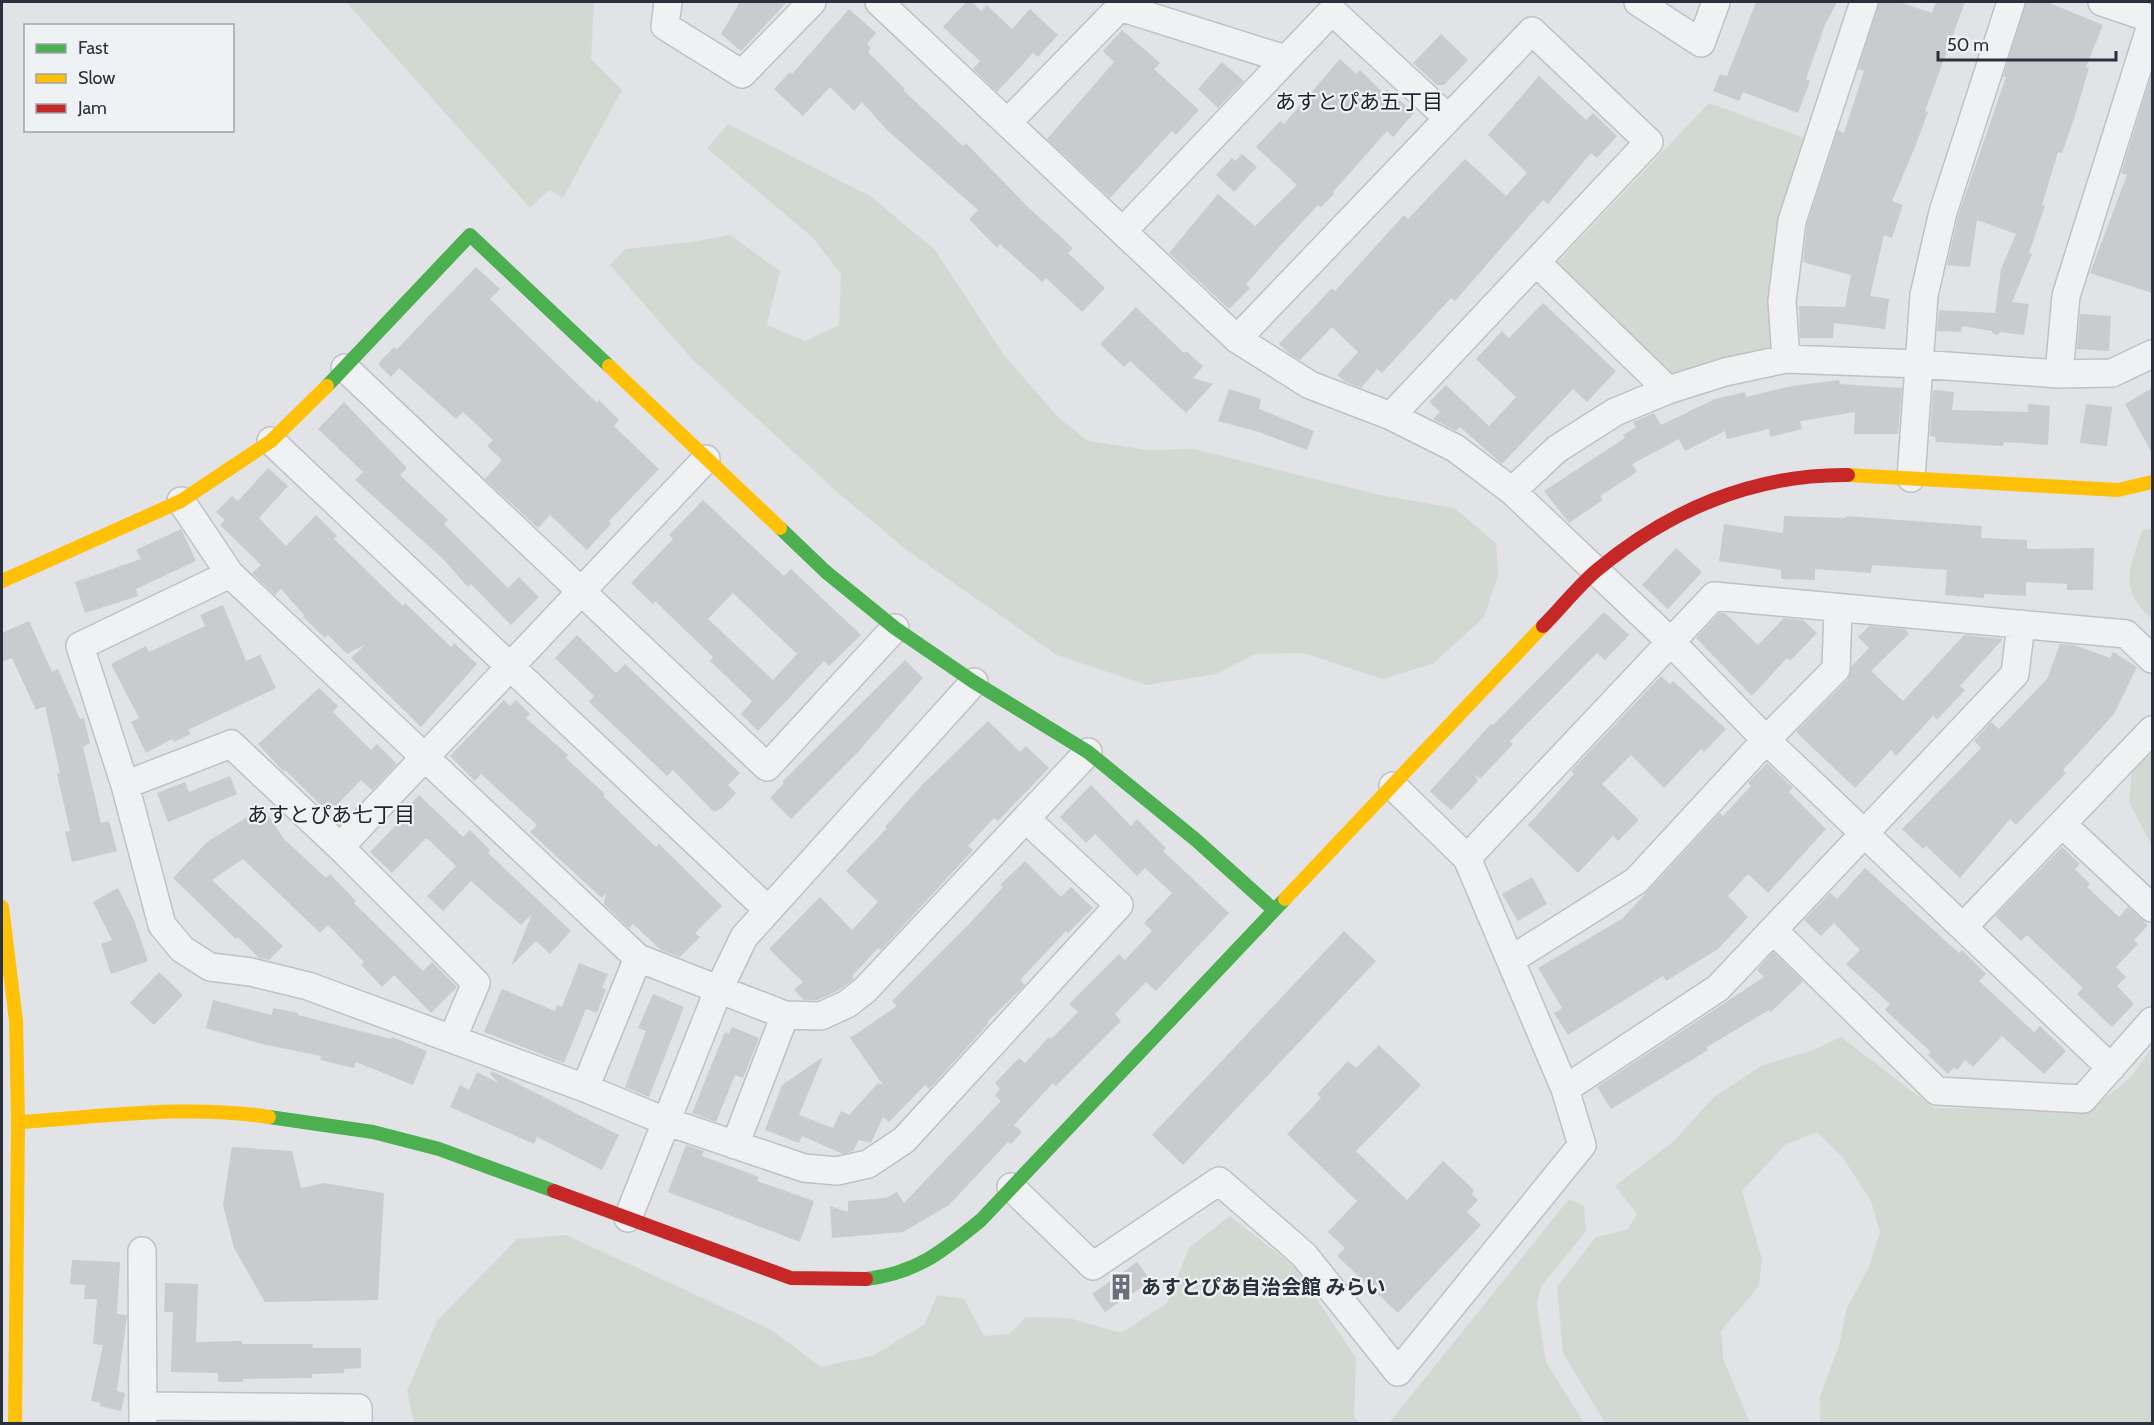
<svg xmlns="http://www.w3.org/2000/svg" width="2154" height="1425" font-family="Cabin,'Noto Sans JP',sans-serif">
<rect width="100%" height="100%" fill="#e1e3e6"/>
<!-- green -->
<path fill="#d2d9d2" d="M 346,2 L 594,2 L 591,59 L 622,90 L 563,198 L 549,190 L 530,208 Z
M 1709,103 L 1805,138 L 1774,349 L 1674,377 L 1555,265 Z
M 728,124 L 870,196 L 935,250 L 1004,355 L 1059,418 L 1088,441 L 1148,450 L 1193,449 L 1380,495 L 1454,508 L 1496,543 L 1498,575 L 1484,617 L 1434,663 L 1383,679 L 1304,653 L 1255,654 L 1216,674 L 1147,685 L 1057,655 L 908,551 L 836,491 L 691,358 L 610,265 L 625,249 L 692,242 L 730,235 L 780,271 L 767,325 L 805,341 L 839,325 L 841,274 L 813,238 L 707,148 Z
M 2152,529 L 2152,619 C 2117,587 2130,570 2142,530 Z
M 2152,750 L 2152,846 L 2129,802 L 2132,772 Z
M 1841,1037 L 1934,1108 L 2090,1110 L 2131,1077 L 2152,1047 L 2152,1423 L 1820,1423 L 1820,1396 L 1840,1343 L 1846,1310 L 1869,1267 L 1880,1232 L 1871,1201 L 1843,1158 L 1817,1132 L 1785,1145 L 1742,1191 L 1762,1259 L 1759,1286 L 1721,1331 L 1723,1358 L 1750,1423 L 1603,1423 L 1603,1419 L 1563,1353 L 1557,1287 L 1596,1237 L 1627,1230 L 1637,1214 L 1615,1186 L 1674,1141 L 1714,1097 L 1763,1065 L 1814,1050 Z
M 1569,1199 L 1584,1206 L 1586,1231 L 1540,1288 L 1537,1305 L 1546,1362 L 1584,1423 L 1389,1423 Z
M 1230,1216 L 1296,1268 L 1356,1358 L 1354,1416 L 1359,1423 L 414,1423 L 407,1391 L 437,1321 L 517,1239 L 566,1235 L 770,1329 L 821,1367 L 874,1355 L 925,1324 L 937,1295 L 964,1299 L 984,1336 L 1009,1334 L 1026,1317 L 1069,1318 L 1121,1333 L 1167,1303 L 1189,1248 Z"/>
<!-- building -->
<path fill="#c9cbce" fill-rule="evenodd" d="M 740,2 L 787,2 L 741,51 L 721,34 Z
M 966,2 L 972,2 L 981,11 L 987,5 L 1012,29 L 1030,9 L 1058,35 L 1038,57 L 1033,53 L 997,92 L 973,69 L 980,61 L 943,27 Z
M 1756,2 L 1837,2 L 1825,25 L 1806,79 L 1810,81 L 1798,113 L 1743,92 L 1739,101 L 1713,91 L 1720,74 L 1727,76 Z
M 1879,2 L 1899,2 L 1932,13 L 1936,2 L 1965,2 L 1925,111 L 1928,112 L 1915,147 L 1892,201 L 1903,205 L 1892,238 L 1884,235 L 1870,296 L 1889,299 L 1885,329 L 1834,323 L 1833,338 L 1800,338 L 1799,306 L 1845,307 L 1851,275 L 1803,262 L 1807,224 L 1838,130 L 1844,133 L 1864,71 L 1858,69 Z
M 2026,2 L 2047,2 L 2103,25 L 2086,67 L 2089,68 L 2074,119 L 2062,153 L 2058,152 L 2042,205 L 2045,206 L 2029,253 L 2032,254 L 2012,302 L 2029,304 L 2024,335 L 2000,332 L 1998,335 L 1992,333 L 1992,331 L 1962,326 L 1961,332 L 1937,331 L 1939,310 L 1995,313 L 2001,269 L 2016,234 L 1977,220 L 1970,267 L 1947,265 L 1958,216 L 2006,77 L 2003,77 Z
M 849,9 L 876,33 L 867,44 L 871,48 L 868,52 L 905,89 L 903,90 L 963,146 L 966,143 L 1028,207 L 1073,248 L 1068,253 L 1105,288 L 1082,312 L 1046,278 L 1042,282 L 1000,244 L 997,248 L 969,219 L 978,210 L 887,130 L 862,102 L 854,111 L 830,87 L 803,116 L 774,89 L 790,72 L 792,74 Z
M 1122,30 L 1160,63 L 1154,69 L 1199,110 L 1176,135 L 1172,131 L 1110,198 L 1047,139 L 1114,62 L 1103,51 Z
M 1441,34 L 1468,60 L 1444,85 L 1437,85 L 1413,63 Z
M 1340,59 L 1356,74 L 1360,70 L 1383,93 L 1387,89 L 1414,113 L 1393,137 L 1387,131 L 1333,192 L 1334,194 L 1321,207 L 1318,205 L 1280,246 L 1246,284 L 1250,288 L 1229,309 L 1169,253 L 1218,194 L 1255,226 L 1297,185 L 1256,147 L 1280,121 L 1284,124 Z
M 1222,62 L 1244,81 L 1218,108 L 1198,89 Z
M 2152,73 L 2152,293 L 2090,273 L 2127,175 L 2121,173 Z
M 1539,76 L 1586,120 L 1593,113 L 1617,136 L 1597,158 L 1591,153 L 1548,204 L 1543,200 L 1455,301 L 1451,298 L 1382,373 L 1377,369 L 1361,388 L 1344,381 L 1337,375 L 1358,352 L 1332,327 L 1300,360 L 1290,354 L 1279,344 L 1332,288 L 1335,291 L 1404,215 L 1408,219 L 1465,159 L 1506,196 L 1527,173 L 1488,135 Z
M 1242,154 L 1257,167 L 1234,192 L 1216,175 L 1232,158 L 1235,161 Z
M 476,267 L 500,289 L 490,299 L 597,403 L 599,400 L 619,420 L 614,426 L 659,469 L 609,521 L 611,524 L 587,550 L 550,515 L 538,528 L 485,479 L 502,460 L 487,446 L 493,440 L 463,412 L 456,419 L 399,368 L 391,377 L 378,364 L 394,347 L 396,350 Z
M 1543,303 L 1616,371 L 1587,402 L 1573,389 L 1502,464 L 1460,427 L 1456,431 L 1433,419 L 1440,412 L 1429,402 L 1446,385 L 1489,426 L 1516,397 L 1476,359 L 1502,331 L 1509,338 Z
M 1136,307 L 1184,353 L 1186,351 L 1203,366 L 1193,378 L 1213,384 L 1186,413 L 1130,361 L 1124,367 L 1100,344 Z
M 2080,314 L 2111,316 L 2109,351 L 2077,349 Z
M 1839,380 L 1840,384 L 1902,388 L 1898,434 L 1854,434 L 1855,412 L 1800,421 L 1802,429 L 1770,437 L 1769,429 L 1727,439 L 1725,431 L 1685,451 L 1679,439 L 1632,464 L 1637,472 L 1600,496 L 1603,500 L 1569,523 L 1544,491 L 1625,438 L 1623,435 L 1636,427 L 1633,422 L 1654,413 L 1661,425 L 1715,399 L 1745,392 L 1746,397 L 1792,386 Z
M 2152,388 L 2152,453 L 2125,404 Z
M 1229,389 L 1261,399 L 1259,409 L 1314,431 L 1307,450 L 1259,432 L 1218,421 Z
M 1933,390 L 1954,392 L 1952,410 L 2028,412 L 2028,404 L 2050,406 L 2048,445 L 2004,442 L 2003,446 L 1936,442 L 1935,437 L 1930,436 Z
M 344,402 L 407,468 L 400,475 L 448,520 L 444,524 L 508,588 L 519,577 L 539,597 L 511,625 L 471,584 L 468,587 L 443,559 L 355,480 L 363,472 L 318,429 Z
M 2086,404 L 2112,407 L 2107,446 L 2080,443 Z
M 268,468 L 288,486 L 259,518 L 286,546 L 316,515 L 337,536 L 334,539 L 403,606 L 405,603 L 451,647 L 454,643 L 477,664 L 421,727 L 351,658 L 366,644 L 347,654 L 328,635 L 325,638 L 303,617 L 304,615 L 281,589 L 275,595 L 252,573 L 261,565 L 220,525 L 225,520 L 216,512 L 232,496 L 238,501 Z
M 703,500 L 784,576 L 791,569 L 861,635 L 829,666 L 824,661 L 758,731 L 741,714 L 752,701 L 710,661 L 713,657 L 655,601 L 653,604 L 631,583 L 673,539 L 669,535 ZM 733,593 L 797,654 L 773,680 L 708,619 Z
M 1784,516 L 1845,518 L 1846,516 L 1982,526 L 1981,538 L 2027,540 L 2027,549 L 2094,548 L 2093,590 L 2067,590 L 2067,584 L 2026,582 L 2026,596 L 1984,594 L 1984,598 L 1945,595 L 1947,570 L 1872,565 L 1871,573 L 1815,569 L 1815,580 L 1781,579 L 1781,570 L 1719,561 L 1724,524 L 1783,533 Z
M 181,529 L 196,561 L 136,589 L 138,596 L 85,613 L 75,582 L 141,559 L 136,550 Z
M 1676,548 L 1702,572 L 1668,609 L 1642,585 Z
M 223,605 L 246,661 L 260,655 L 276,688 L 188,730 L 191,734 L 174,742 L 172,739 L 146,753 L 131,722 L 139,718 L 111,664 L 146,646 L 149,652 L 205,626 L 200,615 Z
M 1604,612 L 1629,635 L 1605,660 L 1597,653 L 1510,741 L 1513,744 L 1480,779 L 1474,774 L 1478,781 L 1451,810 L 1438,799 L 1430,791 L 1491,724 L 1493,725 Z
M 1720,612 L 1725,613 L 1758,645 L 1784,618 L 1803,620 L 1817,633 L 1790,661 L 1787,658 L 1752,696 L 1696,638 Z
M 29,621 L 52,672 L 58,669 L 80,719 L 84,718 L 90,743 L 83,747 L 101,823 L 109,821 L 117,851 L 72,862 L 65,832 L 70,831 L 57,774 L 60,773 L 45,706 L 36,710 L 12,658 L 2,662 L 2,633 Z
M 1869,626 L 1905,629 L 1909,634 L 1871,671 L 1903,701 L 1964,635 L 2003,639 L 1960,686 L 1965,690 L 1937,720 L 1933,716 L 1896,756 L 1891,750 L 1855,788 L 1796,732 L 1847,680 L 1852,666 L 1869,648 L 1858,637 Z
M 577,635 L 616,673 L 625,664 L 740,773 L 728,785 L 736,793 L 722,808 L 714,812 L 673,770 L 667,776 L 589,702 L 594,696 L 555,658 Z
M 2060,644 L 2074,645 L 2110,658 L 2113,652 L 2137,667 L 2114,714 L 2063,770 L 2066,773 L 2016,825 L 2010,819 L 1960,878 L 1926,846 L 1923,849 L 1902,829 L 1981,748 L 1974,741 L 1991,722 L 1999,729 L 2047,679 Z
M 905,660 L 923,678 L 857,753 L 791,819 L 770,798 L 784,783 L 782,782 Z
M 1661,676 L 1670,684 L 1673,681 L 1726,729 L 1704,752 L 1701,749 L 1664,788 L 1631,755 L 1602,784 L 1639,820 L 1618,841 L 1613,836 L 1578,873 L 1528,825 L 1574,774 L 1571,771 Z
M 319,688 L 338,706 L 333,712 L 371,750 L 377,744 L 397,764 L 372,790 L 361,780 L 329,813 L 285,770 L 284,772 L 258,744 Z
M 504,700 L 510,706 L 516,700 L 530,714 L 526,718 L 568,755 L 566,758 L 605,794 L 603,796 L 656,847 L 659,844 L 722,906 L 695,933 L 700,937 L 680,957 L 661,950 L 633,924 L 629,928 L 604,904 L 606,893 L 602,898 L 530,832 L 537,825 L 481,774 L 475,781 L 450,756 Z
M 988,721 L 1020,752 L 1026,746 L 1049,768 L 998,821 L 994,818 L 968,846 L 973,850 L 881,950 L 878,948 L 852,976 L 854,979 L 839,990 L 818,1000 L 804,1000 L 794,990 L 803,982 L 769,949 L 820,897 L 852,930 L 878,902 L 846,871 L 887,828 L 885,827 L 922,785 Z
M 1767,763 L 1793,788 L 1789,792 L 1826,829 L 1768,893 L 1748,874 L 1728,896 L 1748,917 L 1718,949 L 1666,981 L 1663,976 L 1568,1035 L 1554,1013 L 1562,1008 L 1538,968 L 1622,919 L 1720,813 L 1723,816 L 1751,786 L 1748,783 Z
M 230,776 L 237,794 L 168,822 L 157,793 L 185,782 L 189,792 Z
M 1091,785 L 1131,826 L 1137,819 L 1166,848 L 1163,851 L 1229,913 L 1156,991 L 1146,982 L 1115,1014 L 1121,1021 L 1056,1086 L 1053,1083 L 1014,1125 L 1022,1132 L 1011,1144 L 1008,1142 L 949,1205 L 903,1232 L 832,1238 L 830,1206 L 848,1212 L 848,1201 L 886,1198 L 897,1192 L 904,1203 L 1001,1101 L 995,1095 L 1000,1089 L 995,1083 L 1019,1058 L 1025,1063 L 1049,1037 L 1051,1039 L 1078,1012 L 1069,1004 L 1119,954 L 1125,960 L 1152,931 L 1144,923 L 1172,893 L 1145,868 L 1137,876 L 1095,834 L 1086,843 L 1060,817 Z
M 419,795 L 463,837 L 470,830 L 490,850 L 488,853 L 571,931 L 550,954 L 536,941 L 511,966 L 532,914 L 521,925 L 471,881 L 443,911 L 427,896 L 456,866 L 429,840 L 426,838 L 392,873 L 370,852 L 404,817 L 401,815 Z
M 263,807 L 284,839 L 326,878 L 330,874 L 356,901 L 354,903 L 423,971 L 432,962 L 457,987 L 431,1013 L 394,975 L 382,987 L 361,965 L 364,962 L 328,925 L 320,933 L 243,859 L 212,880 L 283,946 L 269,960 L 259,958 L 238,937 L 236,939 L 173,878 L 207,842 Z
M 2062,847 L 2080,864 L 2075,869 L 2090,884 L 2087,887 L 2119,917 L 2128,907 L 2148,925 L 2134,940 L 2138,944 L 2116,967 L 2126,977 L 2117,986 L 2134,1004 L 2112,1027 L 2077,994 L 2083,988 L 2027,935 L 2021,941 L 1995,916 Z
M 1025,861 L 1061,897 L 1071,887 L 1093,908 L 1068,933 L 1066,931 L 1020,980 L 1025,985 L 987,1022 L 989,1023 L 929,1089 L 925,1085 L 889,1122 L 883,1117 L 871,1143 L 859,1140 L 853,1151 L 843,1154 L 802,1136 L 799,1143 L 765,1130 L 782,1085 L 823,1057 L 799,1115 L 833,1128 L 841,1111 L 849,1115 L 878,1083 L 883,1085 L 850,1038 L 897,1006 L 892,1001 L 969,924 L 1003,887 L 1000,885 Z
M 1865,868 L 1959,953 L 1962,950 L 1986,974 L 1979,981 L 2034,1032 L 2040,1026 L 2066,1051 L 2044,1074 L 2002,1036 L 1973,1067 L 1965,1060 L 1957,1070 L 1954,1067 L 1948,1074 L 1928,1055 L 1931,1052 L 1885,1010 L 1890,1004 L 1846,964 L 1860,950 L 1834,923 L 1821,936 L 1804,920 L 1830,893 L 1837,899 Z
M 1532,877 L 1547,904 L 1518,921 L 1502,894 Z
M 118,888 L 134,920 L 148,961 L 111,974 L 101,944 L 112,940 L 93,902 Z
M 1344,931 L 1376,961 L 1183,1165 L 1152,1135 Z
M 1773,952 L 1803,981 L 1771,1012 L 1769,1010 L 1707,1047 L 1708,1050 L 1611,1109 L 1597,1087 L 1764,977 L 1757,970 Z
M 579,963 L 608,974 L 602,988 L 606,989 L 597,1013 L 586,1009 L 564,1063 L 484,1032 L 502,989 L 555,1011 L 557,1005 L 562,1007 Z
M 159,972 L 183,995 L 154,1025 L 130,1003 Z
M 653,994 L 684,1007 L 649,1097 L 625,1087 L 646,1031 L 638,1028 Z
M 213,1000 L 272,1015 L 273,1008 L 298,1013 L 298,1015 L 391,1039 L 392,1037 L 427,1051 L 413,1085 L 356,1062 L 354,1068 L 320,1060 L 321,1056 L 266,1045 L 206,1028 Z
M 732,1027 L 759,1038 L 743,1078 L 735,1075 L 716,1122 L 692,1113 L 725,1032 L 729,1034 Z
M 1379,1045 L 1421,1085 L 1356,1151 L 1407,1200 L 1443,1161 L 1474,1190 L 1472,1194 L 1478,1200 L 1467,1212 L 1481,1225 L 1398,1313 L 1337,1256 L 1345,1248 L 1328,1232 L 1357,1201 L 1287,1134 L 1321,1098 L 1317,1094 L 1348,1061 L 1356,1068 Z
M 492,1071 L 619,1135 L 602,1170 L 537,1137 L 534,1144 L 450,1107 L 460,1085 L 469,1090 L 477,1072 L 499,1083 L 490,1074 Z
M 686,1145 L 704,1151 L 702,1156 L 759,1177 L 757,1181 L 814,1201 L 800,1242 L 668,1192 Z
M 232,1147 L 292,1151 L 301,1188 L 324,1183 L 384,1193 L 378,1300 L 265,1302 L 234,1248 L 223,1205 Z
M 72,1260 L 120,1262 L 117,1314 L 127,1315 L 117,1391 L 125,1393 L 121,1411 L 99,1406 L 101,1403 L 91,1401 L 103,1345 L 93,1344 L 97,1299 L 84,1299 L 85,1285 L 70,1284 Z
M 1137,1262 L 1151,1281 L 1105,1312 L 1092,1294 Z
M 165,1283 L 198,1284 L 196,1342 L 242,1341 L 242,1344 L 313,1344 L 312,1348 L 361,1348 L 361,1368 L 344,1369 L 344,1373 L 312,1374 L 312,1378 L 243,1379 L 243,1382 L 218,1382 L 218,1373 L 171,1372 L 173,1312 L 164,1312 Z"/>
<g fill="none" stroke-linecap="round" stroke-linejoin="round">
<!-- street casing -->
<g stroke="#bfc1c4" stroke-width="30">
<path id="street" d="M 668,2 L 665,26 L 742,74 L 812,2
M 879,2 L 1237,339 L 1310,385 L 1391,416 L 1455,448 L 1512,491 L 1670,641 L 1766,740 L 2111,1068
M 1638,2 L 1701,43 L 1716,2
M 2102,2 L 2152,19
M 1008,122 L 1120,7 L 1285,59
M 1123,231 L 1332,11 L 1448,118
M 1536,262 L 1668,390
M 1237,339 L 1532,31 L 1649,142 L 1391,416
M 1786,359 L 1782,301 L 1792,221 L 1864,2
M 345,368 L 767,767 L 895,628
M 2059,374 L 2066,296 L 2152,22
M 271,441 L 767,909
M 1911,478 L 1924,295 L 1943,212 L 2011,2
M 1512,491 L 1557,449 L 1615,412 L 1668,390 L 1725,372 L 1786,359 L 1919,364 L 2059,374 L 2112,373 L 2152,354
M 181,501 L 230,574 L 638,958 L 785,1015 L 821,1016 L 847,1004 L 865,990 L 1088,752
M 230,574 L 80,646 L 125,785 L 162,925 L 182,949 L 210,967 L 251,972 L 308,986 L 585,1088 L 638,958
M 125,785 L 231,744 L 340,847 L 476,983 L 453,1037
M 2062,824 L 2152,908
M 340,847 L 706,459
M 1467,858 L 1714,596 L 2126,634 L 2152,659
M 1964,926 L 2152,730
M 1774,931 L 1937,1091 L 2083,1099 L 2152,1021
M 1512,959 L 1636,881 L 1766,740 L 1836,669 L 1838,608
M 585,1088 L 665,1121 L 804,1168 L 837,1171 L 868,1164 L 904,1140 L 1119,905 L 1026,819
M 1565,1089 L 1718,988 L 2015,674 L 2021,624
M 735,1145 L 785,1015
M 1011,1187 L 1093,1266 L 1219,1181 L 1304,1255 L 1398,1372 L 1582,1145 L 1565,1089 L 1467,858 L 1393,786
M 628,1218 L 718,991 L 744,937 L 974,682
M 142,1251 L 143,1423
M 143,1406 L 358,1408 L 358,1424"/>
</g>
<!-- street -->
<use href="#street" stroke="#f0f1f3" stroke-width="27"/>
<!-- fast -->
<path stroke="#4caf50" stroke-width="14" d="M 327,386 L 470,235 L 609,366
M 780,528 L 826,572 L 895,628 L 974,682 L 1088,752 L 1196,840 L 1274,910
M 269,1117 L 373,1132 L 439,1149 L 554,1191
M 866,1279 C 917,1273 943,1251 981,1220 L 1285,899"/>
<!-- slow -->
<path stroke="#ffc107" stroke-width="14" d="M 609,366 L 780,528
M 1848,475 L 2118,490 L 2152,482
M 2,581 L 181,501 L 271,441 L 327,386
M 1285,899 L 1543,626
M 2,907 L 16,1021 L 18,1122 L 15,1424
M 18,1122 C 101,1117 187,1104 269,1117"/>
<!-- jam -->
<path stroke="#c62828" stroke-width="14" d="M 1543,626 C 1561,608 1578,586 1597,570 C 1669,510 1754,474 1848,475
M 554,1191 L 791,1278 L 866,1279"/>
</g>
<!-- icons -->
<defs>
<g id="building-bare" transform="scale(2.07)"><path d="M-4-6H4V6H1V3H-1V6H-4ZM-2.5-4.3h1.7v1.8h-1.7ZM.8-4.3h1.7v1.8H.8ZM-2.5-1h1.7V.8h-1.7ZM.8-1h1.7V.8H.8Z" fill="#6a6f78" stroke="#eff2f5" stroke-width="2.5" paint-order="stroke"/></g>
</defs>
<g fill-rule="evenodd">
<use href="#building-bare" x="1121" y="1287"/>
</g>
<g text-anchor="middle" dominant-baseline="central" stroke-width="4.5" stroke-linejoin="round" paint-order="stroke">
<!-- poi labels -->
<g font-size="20" font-weight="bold" fill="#2a313c" stroke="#eff2f5" text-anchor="start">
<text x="1141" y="1287">あすとぴあ自治会館 みらい</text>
</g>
<!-- neighbourhood labels -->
<g font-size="21" fill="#1c232d" stroke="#eff2f5">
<text x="1359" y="101">あすとぴあ五丁目</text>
<text x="331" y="814">あすとぴあ七丁目</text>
</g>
</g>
<!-- border -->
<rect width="2154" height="1425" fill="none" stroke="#2a313c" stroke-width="6"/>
<!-- legend -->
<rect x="24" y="24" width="210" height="108" fill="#eff2f5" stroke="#a0a5ab" stroke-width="1.5"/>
<rect x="36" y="44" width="30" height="9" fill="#4caf50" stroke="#a0a5ab" stroke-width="1.5"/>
<text x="78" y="54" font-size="18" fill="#2a313c">Fast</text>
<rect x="36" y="74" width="30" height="9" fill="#ffc107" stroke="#a0a5ab" stroke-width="1.5"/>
<text x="78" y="84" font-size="18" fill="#2a313c">Slow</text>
<rect x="36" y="104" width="30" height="9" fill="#c62828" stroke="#a0a5ab" stroke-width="1.5"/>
<text x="78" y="114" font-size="18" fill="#2a313c">Jam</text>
<!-- scale -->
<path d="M1938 51v9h178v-9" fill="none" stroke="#2a313c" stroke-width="3"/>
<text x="1947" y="51" font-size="18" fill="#2a313c" stroke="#eff2f5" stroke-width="4.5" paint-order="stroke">50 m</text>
</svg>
